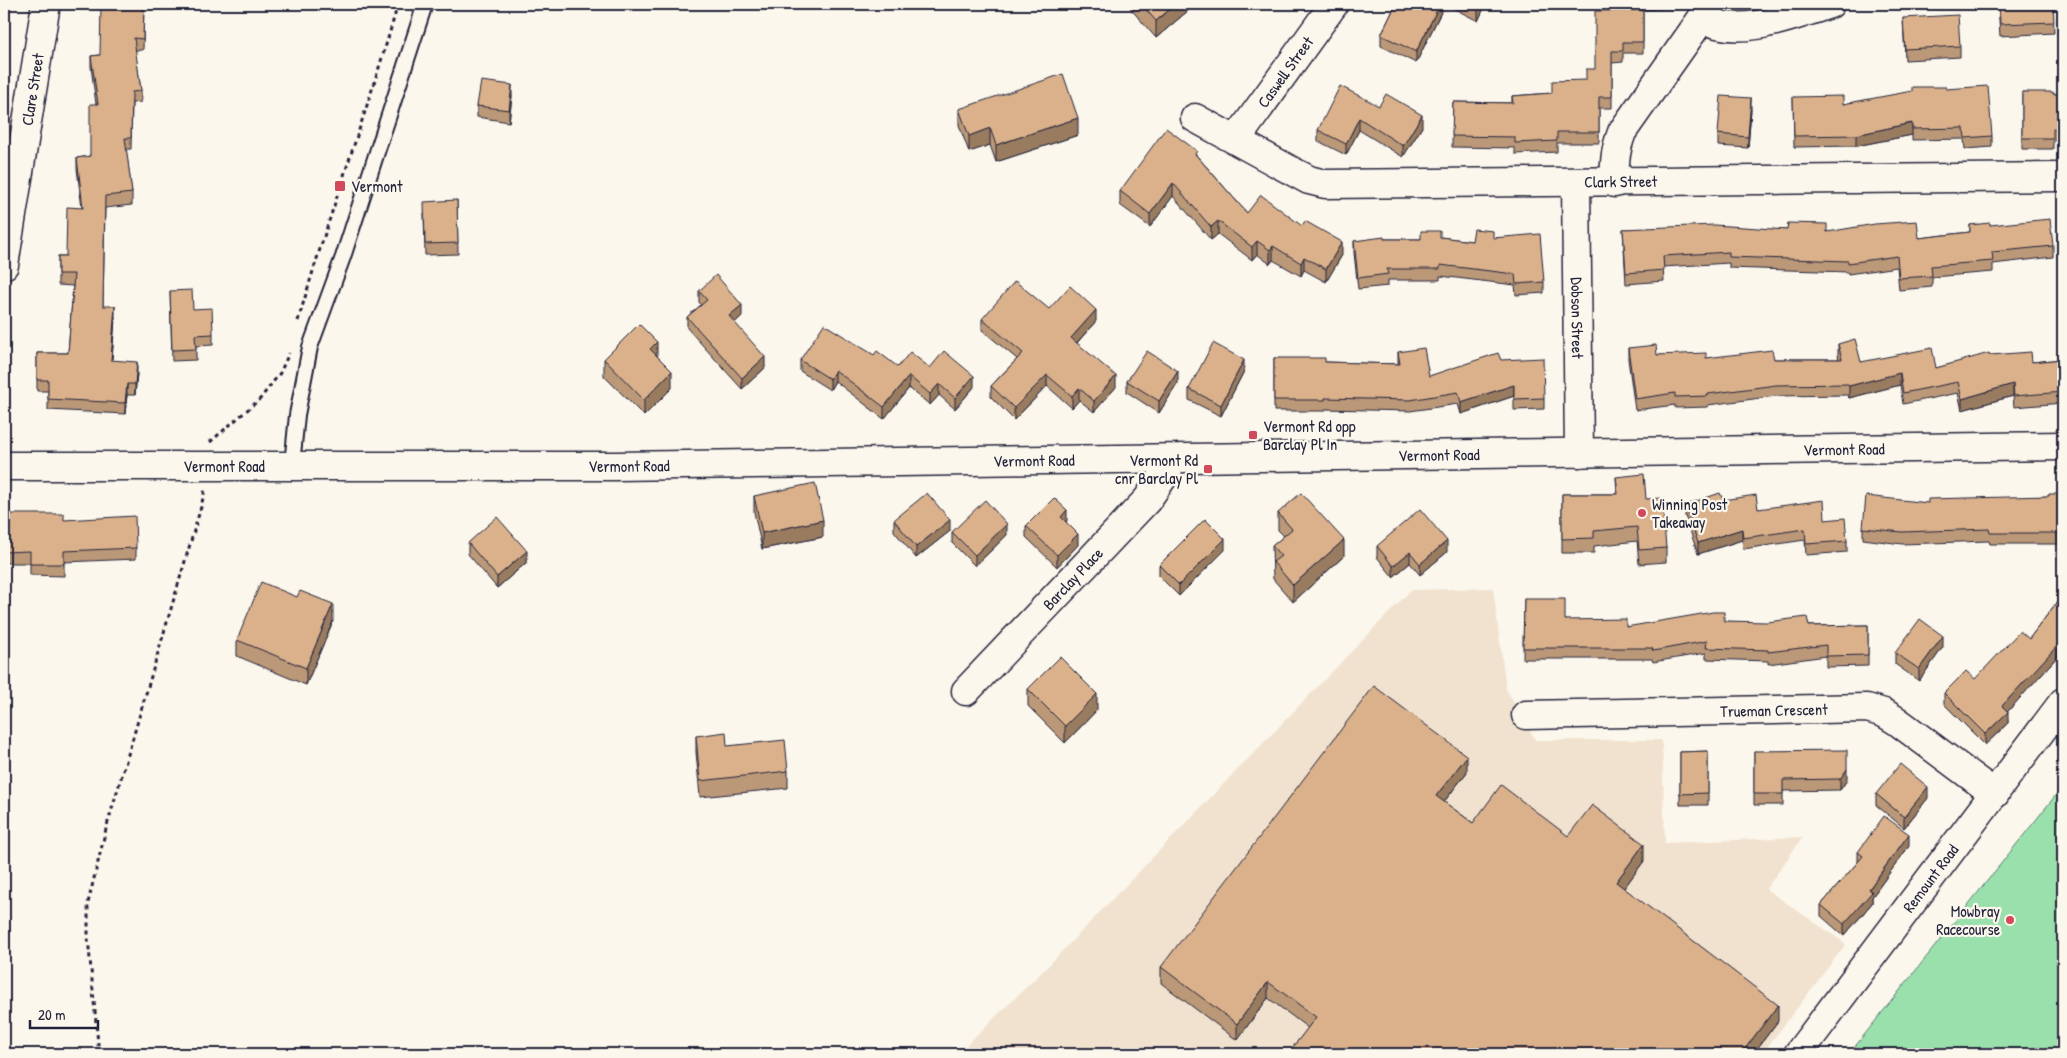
<svg xmlns="http://www.w3.org/2000/svg" width="2067" height="1058" font-family="'Patrick Hand',sans-serif">
<rect width="100%" height="100%" fill="#fbf7ec"/>
<filter id="ink" filterUnits="userSpaceOnUse"><feTurbulence type="fractalNoise" baseFrequency=".02" numOctaves="2"/><feDisplacementMap in="SourceGraphic" scale="10" xChannelSelector="R" yChannelSelector="G"/><feConvolveMatrix kernelMatrix="1 2 1 2 8 2 1 2 1" color-interpolation-filters="sRGB"/></filter>
<g filter="url(#ink)">
<!-- built -->
<path fill="#f1e2cf" d="M 1493,588 L 1506,689 L 1535,740 L 1662,740 L 1665,843 L 1803,837 L 1766,889 L 1846,944 L 1762,1054 L 957,1054 L 1045,969 L 1411,590 Z"/>
<!-- green -->
<path fill="#9ae0ac" stroke="#5e8174" d="M 2063,786 L 2063,1054 L 1849,1054 Z"/>
<g fill="none" stroke-linecap="round" stroke-linejoin="round">
<!-- service casing -->
<g stroke="#22223b" stroke-width="18">
<path id="service" d="M 292,465 L 297,415 L 310,347 L 343,257 L 425,4"/>
</g>
<!-- minor casing -->
<g stroke="#22223b" stroke-width="31">
<g id="minor">
<path d="M 1702,18 C 1738,39 1793,16 1830,4"/>
<path id="s1" d="M 1195,118 L 1290,170 L 1309,180 L 1325,184 L 2063,177"/>
<path id="s2" d="M 1236,140 L 1334,4"/>
<path id="s3" d="M 1576,183 L 1579,453"/>
<path d="M 1615,183 C 1614,164 1615,150 1622,132 L 1712,4"/>
<path id="s4" d="M 4,265 L 46,4"/>
<path id="s5" d="M 966,691 L 1147,500 L 1168,470 L 1170,459"/>
<path id="s6" d="M 1526,715 L 1867,708 L 1884,713 L 1897,721 L 1995,794"/>
<path id="s7" d="M 1798,1054 L 2063,702"/>
</g>
</g>
<!-- tertiary casing -->
<g stroke="#22223b" stroke-width="31">
<g id="tertiary">
<path id="s8" d="M 4,466 L 616,466 L 2063,446"/>
</g>
</g>
<!-- path -->
<path stroke="#22223b" stroke-width="3" stroke-dasharray="4 4" stroke-linecap="butt" d="M 298,321 C 329,214 368,110 398,4
M 210,442 L 260,399 L 280,373 L 289,353
M 99,1054 L 88,938 L 88,903 L 106,829 L 201,507 L 205,489"/>
<!-- service -->
<use href="#service" stroke="#fbf7ec" stroke-width="14"/>
<!-- minor -->
<use href="#minor" stroke="#fbf7ec" stroke-width="28"/>
<!-- tertiary -->
<use href="#tertiary" stroke="#fbf7ec" stroke-width="28"/>
</g>
<!-- wall -->
<path fill="#bb9878" stroke="#22223b" d="M 144,4 L 143,50 L 135,50 L 141,91 L 141,102 L 132,103 L 131,149 L 126,149 L 132,193 L 132,205 L 105,208 L 103,306 L 115,318 L 112,360 L 137,373 L 135,395 L 127,395 L 125,414 L 48,410 L 48,391 L 37,391 L 37,353 L 68,353 L 73,286 L 58,285 L 58,256 L 66,256 L 82,208 L 77,169 L 77,158 L 90,156 L 96,104 L 91,67 L 91,56 L 100,55 Z
M 1130,4 L 1196,4 L 1156,38 L 1130,8 Z
M 1396,4 L 1486,4 L 1478,21 L 1445,4 L 1416,63 L 1381,46 L 1381,35 Z
M 1634,4 L 1688,4 L 1688,8 L 1635,10 L 1643,10 L 1643,53 L 1623,53 L 1623,62 L 1612,63 L 1612,108 L 1599,108 L 1599,143 L 1557,143 L 1557,152 L 1515,154 L 1515,148 L 1452,147 L 1453,102 L 1512,103 L 1512,96 L 1552,93 L 1586,80 L 1595,69 L 1634,10 Z
M 1998,4 L 2053,4 L 2054,33 L 2000,36 Z
M 1903,18 L 1960,46 L 1960,57 L 1905,60 Z
M 1946,89 L 1992,136 L 1992,147 L 1965,149 L 1964,139 L 1912,140 L 1912,135 L 1856,146 L 1794,147 L 1793,97 L 1843,104 Z
M 2022,92 L 2053,94 L 2063,94 L 2063,140 L 2053,140 L 2053,149 L 2022,149 Z
M 512,96 L 509,122 L 477,117 L 477,106 Z
M 1379,106 L 1422,127 L 1403,157 L 1359,130 L 1346,155 L 1318,141 L 1318,130 Z
M 959,109 L 1078,135 L 996,162 L 990,145 L 969,152 L 959,125 Z
M 1751,109 L 1748,148 L 1718,146 L 1718,134 Z
M 1197,156 L 1247,213 L 1302,226 L 1342,255 L 1326,282 L 1304,270 L 1301,276 L 1273,260 L 1270,264 L 1257,254 L 1252,260 L 1218,234 L 1211,240 L 1173,196 L 1150,227 L 1120,205 L 1120,191 Z
M 457,200 L 458,254 L 425,255 L 424,213 Z
M 1970,225 L 1990,225 L 2053,246 L 2053,257 L 1993,264 L 1993,272 L 1932,277 L 1932,287 L 1899,290 L 1897,267 L 1848,274 L 1848,272 L 1729,268 L 1729,263 L 1663,267 L 1664,281 L 1626,284 L 1623,229 L 1787,230 L 1827,232 L 1919,238 L 1970,232 Z
M 1440,237 L 1472,241 L 1493,238 L 1544,282 L 1544,293 L 1516,295 L 1515,285 L 1440,276 L 1440,280 L 1388,280 L 1388,286 L 1358,289 L 1354,253 L 1354,241 L 1384,239 L 1421,239 Z
M 170,291 L 193,309 L 213,334 L 213,345 L 196,346 L 196,360 L 172,361 Z
M 699,291 L 742,316 L 734,323 L 765,368 L 742,389 L 687,328 L 687,317 L 701,305 L 699,302 Z
M 1049,309 L 1096,321 L 1077,343 L 1116,387 L 1094,412 L 1079,400 L 1072,408 L 1047,386 L 1014,420 L 991,397 L 991,386 L 1017,359 L 982,330 L 982,319 Z
M 1838,344 L 1861,362 L 1936,368 L 1990,355 L 2032,362 L 2063,359 L 2063,403 L 2014,407 L 2013,396 L 1962,410 L 1958,393 L 1903,404 L 1900,385 L 1849,398 L 1848,395 L 1776,396 L 1708,405 L 1708,407 L 1675,408 L 1675,405 L 1635,410 L 1628,359 L 1628,348 L 1657,355 L 1706,358 L 1774,359 L 1839,359 L 1838,355 Z
M 1398,352 L 1429,376 L 1501,360 L 1544,398 L 1544,409 L 1514,410 L 1514,396 L 1461,414 L 1458,404 L 1410,411 L 1325,409 L 1325,411 L 1274,411 L 1274,358 L 1325,362 L 1398,364 Z
M 657,355 L 672,388 L 644,416 L 604,376 L 604,359 Z
M 874,355 L 898,367 L 930,368 L 974,387 L 955,409 L 939,395 L 930,405 L 909,388 L 884,419 L 835,381 L 830,390 L 800,371 L 800,360 Z
M 1244,371 L 1221,416 L 1189,400 L 1189,389 Z
M 1127,381 L 1178,383 L 1159,413 L 1127,392 Z
M 1616,477 L 1646,499 L 1666,548 L 1666,562 L 1639,564 L 1637,541 L 1594,546 L 1594,553 L 1562,553 L 1562,494 L 1617,494 Z
M 2063,494 L 2063,544 L 1990,544 L 1989,541 L 1902,544 L 1863,539 L 1863,528 L 1928,503 L 2049,496 Z
M 754,496 L 823,537 L 762,549 L 754,512 Z
M 1723,500 L 1758,509 L 1825,520 L 1847,541 L 1847,552 L 1806,555 L 1805,540 L 1743,549 L 1742,540 L 1698,554 L 1685,516 L 1685,505 Z
M 4,509 L 9,514 L 64,520 L 136,548 L 136,559 L 64,562 L 64,576 L 30,575 L 30,563 L 4,563 Z
M 1278,513 L 1344,556 L 1293,602 L 1273,579 L 1272,546 L 1284,536 L 1278,530 Z
M 894,520 L 950,531 L 916,558 L 894,531 Z
M 1067,521 L 1066,522 L 1078,545 L 1057,567 L 1026,537 L 1026,526 Z
M 952,532 L 1007,535 L 975,566 L 952,543 Z
M 468,543 L 527,562 L 497,588 L 468,554 Z
M 1377,546 L 1447,552 L 1420,575 L 1410,563 L 1393,577 L 1377,557 Z
M 1225,550 L 1179,596 L 1159,576 L 1159,565 Z
M 2063,594 L 2063,649 L 2057,657 L 2007,712 L 2008,723 L 1985,745 L 1944,704 L 1944,693 L 1975,679 L 2029,639 Z
M 297,597 L 333,621 L 306,685 L 237,656 L 237,640 Z
M 1524,599 L 1565,620 L 1626,627 L 1724,621 L 1809,626 L 1868,625 L 1868,666 L 1826,667 L 1826,656 L 1768,664 L 1768,661 L 1706,659 L 1706,653 L 1653,662 L 1652,659 L 1523,659 Z
M 1943,647 L 1919,681 L 1895,664 L 1895,653 Z
M 1028,689 L 1097,710 L 1065,743 L 1028,706 Z
M 696,736 L 727,746 L 788,771 L 788,788 L 700,797 L 696,752 Z
M 1708,751 L 1708,805 L 1680,805 L 1680,752 Z
M 1754,751 L 1847,780 L 1840,790 L 1783,791 L 1783,805 L 1754,805 Z
M 1467,772 L 1444,802 L 1473,823 L 1568,836 L 1644,861 L 1624,888 L 1778,1021 L 1753,1054 L 1290,1054 L 1290,1051 L 1308,1028 L 1268,998 L 1237,1040 L 1161,983 L 1161,967 Z
M 1876,794 L 1928,798 L 1904,828 L 1876,805 Z
M 1909,846 L 1872,897 L 1872,903 L 1844,936 L 1821,916 L 1821,905 L 1858,862 L 1858,852 Z"/>
<!-- shaded-wall -->
<path fill="#997c61" stroke="#22223b" d="M 1176,4 L 1196,4 L 1156,38 L 1156,21 Z
M 1440,4 L 1445,4 L 1416,63 L 1416,52 Z
M 1481,4 L 1486,4 L 1478,21 L 1478,10 Z
M 512,85 L 512,96 L 509,122 L 509,110 Z
M 1751,98 L 1751,109 L 1748,148 L 1748,137 Z
M 1422,115 L 1422,127 L 1403,157 L 1403,146 Z
M 1078,118 L 1078,135 L 996,162 L 996,145 Z
M 1359,118 L 1359,130 L 1346,155 L 1346,144 Z
M 1912,123 L 1912,135 L 1856,146 L 1856,135 Z
M 990,128 L 990,145 L 969,152 L 969,136 Z
M 1173,183 L 1173,196 L 1150,227 L 1150,214 Z
M 1218,221 L 1218,234 L 1211,240 L 1211,227 Z
M 1257,241 L 1257,254 L 1252,260 L 1252,247 Z
M 1342,242 L 1342,255 L 1326,282 L 1326,269 Z
M 1273,246 L 1273,260 L 1270,264 L 1270,250 Z
M 1304,257 L 1304,270 L 1301,276 L 1301,263 Z
M 742,305 L 742,316 L 729,328 L 729,316 Z
M 115,306 L 115,318 L 111,371 L 111,360 Z
M 1096,310 L 1096,321 L 1071,349 L 1071,338 Z
M 657,342 L 657,358 L 650,349 Z
M 765,357 L 765,368 L 742,389 L 742,378 Z
M 1244,360 L 1244,371 L 1221,416 L 1221,405 Z
M 137,362 L 137,373 L 135,395 L 135,384 Z
M 835,370 L 835,381 L 830,390 L 830,379 Z
M 672,371 L 672,388 L 644,416 L 644,400 Z
M 1178,371 L 1178,383 L 1159,413 L 1159,401 Z
M 1900,373 L 1900,385 L 1849,398 L 1849,386 Z
M 1047,375 L 1047,386 L 1014,420 L 1014,408 Z
M 909,376 L 909,388 L 884,419 L 884,407 Z
M 974,376 L 974,387 L 955,409 L 955,398 Z
M 1116,376 L 1116,387 L 1094,412 L 1094,401 Z
M 127,384 L 127,395 L 125,414 L 125,403 Z
M 939,384 L 939,395 L 930,405 L 930,394 Z
M 2013,384 L 2013,396 L 1962,410 L 1962,399 Z
M 1514,385 L 1514,396 L 1461,414 L 1461,402 Z
M 1079,388 L 1079,400 L 1072,408 L 1072,396 Z
M 1067,510 L 1067,521 L 1061,528 L 1061,517 Z
M 823,520 L 823,537 L 762,549 L 762,533 Z
M 950,520 L 950,531 L 916,558 L 916,547 Z
M 1007,524 L 1007,535 L 975,566 L 975,555 Z
M 1742,529 L 1742,540 L 1698,554 L 1698,543 Z
M 1078,534 L 1078,545 L 1057,567 L 1057,555 Z
M 1225,539 L 1225,550 L 1179,596 L 1179,585 Z
M 1344,540 L 1344,556 L 1293,602 L 1293,585 Z
M 1447,541 L 1447,552 L 1420,575 L 1420,564 Z
M 527,551 L 527,562 L 497,588 L 497,577 Z
M 1410,552 L 1410,563 L 1393,577 L 1393,566 Z
M 333,604 L 333,621 L 306,685 L 306,668 Z
M 1943,636 L 1943,647 L 1919,681 L 1919,669 Z
M 2063,638 L 2063,649 L 2057,657 L 2002,718 L 2002,706 Z
M 1097,694 L 1097,710 L 1065,743 L 1065,726 Z
M 2008,712 L 2008,723 L 1985,745 L 1985,734 Z
M 1467,756 L 1467,772 L 1436,812 L 1436,796 Z
M 1847,769 L 1847,780 L 1840,790 L 1840,779 Z
M 1928,787 L 1928,798 L 1904,828 L 1904,817 Z
M 1909,834 L 1909,846 L 1872,897 L 1872,903 L 1844,936 L 1844,924 Z
M 1644,844 L 1644,861 L 1616,899 L 1616,882 Z
M 1268,982 L 1268,998 L 1237,1040 L 1237,1024 Z
M 1778,1005 L 1778,1021 L 1753,1054 L 1741,1054 Z"/>
<!-- building -->
<path fill="#dab18b" stroke="#22223b" d="M 101,4 L 144,4 L 143,39 L 134,38 L 141,91 L 132,92 L 131,138 L 125,138 L 132,193 L 105,196 L 103,306 L 115,306 L 111,360 L 137,362 L 135,384 L 127,384 L 125,403 L 48,399 L 48,380 L 37,380 L 37,353 L 68,353 L 74,274 L 58,274 L 58,256 L 66,256 L 67,207 L 83,208 L 77,158 L 90,156 L 90,104 L 98,104 L 91,56 L 100,55 Z
M 1141,4 L 1176,4 L 1156,21 Z
M 1396,4 L 1440,4 L 1416,52 L 1381,35 Z
M 1466,4 L 1481,4 L 1478,10 Z
M 1999,4 L 2053,4 L 2054,22 L 2000,24 Z
M 1643,10 L 1643,42 L 1623,42 L 1623,51 L 1612,51 L 1612,97 L 1599,97 L 1599,132 L 1557,132 L 1557,141 L 1515,143 L 1515,137 L 1452,136 L 1453,102 L 1513,103 L 1512,96 L 1552,93 L 1552,81 L 1586,80 L 1586,69 L 1595,69 L 1595,11 Z
M 1958,15 L 1960,46 L 1905,49 L 1903,18 Z
M 1063,74 L 1078,118 L 996,145 L 990,128 L 969,136 L 959,109 Z
M 481,81 L 512,85 L 509,110 L 477,106 Z
M 1340,86 L 1379,106 L 1386,94 L 1422,115 L 1403,146 L 1359,118 L 1346,144 L 1318,130 Z
M 1988,86 L 1992,136 L 1965,138 L 1964,128 L 1912,129 L 1912,123 L 1856,135 L 1794,136 L 1793,97 L 1843,96 L 1843,104 L 1912,91 L 1912,87 L 1946,87 L 1946,89 Z
M 2022,92 L 2053,92 L 2053,94 L 2063,94 L 2063,129 L 2053,129 L 2053,138 L 2022,138 Z
M 1721,96 L 1751,98 L 1748,137 L 1718,134 Z
M 1166,128 L 1197,151 L 1195,154 L 1247,213 L 1261,195 L 1302,226 L 1305,221 L 1342,242 L 1326,269 L 1304,257 L 1301,263 L 1273,246 L 1270,250 L 1257,241 L 1252,247 L 1218,221 L 1211,227 L 1173,183 L 1150,214 L 1120,191 Z
M 457,200 L 458,243 L 425,244 L 424,202 Z
M 2050,219 L 2053,246 L 1992,252 L 1993,261 L 1931,266 L 1932,276 L 1899,278 L 1897,256 L 1848,263 L 1848,261 L 1729,257 L 1729,252 L 1663,256 L 1664,270 L 1626,273 L 1623,229 L 1714,225 L 1787,230 L 1788,223 L 1827,224 L 1827,232 L 1875,224 L 1917,221 L 1919,238 L 1970,232 L 1970,225 L 1990,223 L 1990,225 Z
M 1474,229 L 1493,231 L 1493,238 L 1540,234 L 1544,282 L 1516,284 L 1515,274 L 1440,265 L 1440,269 L 1387,269 L 1388,274 L 1358,278 L 1354,241 L 1384,237 L 1384,239 L 1421,239 L 1421,231 L 1440,231 L 1440,237 L 1472,241 Z
M 716,275 L 742,305 L 729,316 L 765,357 L 742,378 L 687,317 L 707,300 L 699,291 Z
M 1015,281 L 1049,309 L 1070,286 L 1096,310 L 1071,338 L 1116,376 L 1094,401 L 1079,388 L 1072,396 L 1047,375 L 1014,408 L 991,386 L 1023,353 L 982,319 Z
M 192,290 L 193,309 L 212,308 L 213,334 L 195,335 L 196,349 L 172,350 L 170,291 Z
M 639,324 L 657,342 L 650,349 L 672,371 L 644,400 L 604,359 Z
M 824,324 L 874,355 L 877,351 L 898,367 L 910,352 L 930,368 L 944,351 L 974,376 L 955,398 L 939,384 L 930,394 L 909,376 L 884,407 L 835,370 L 830,379 L 800,360 Z
M 1855,339 L 1861,362 L 1932,348 L 1936,368 L 1989,353 L 1990,355 L 2031,352 L 2032,362 L 2063,359 L 2063,392 L 2014,396 L 2013,384 L 1962,399 L 1958,382 L 1903,393 L 1900,373 L 1849,386 L 1848,384 L 1776,385 L 1708,394 L 1708,396 L 1675,397 L 1675,393 L 1635,399 L 1628,348 L 1656,345 L 1657,355 L 1706,353 L 1706,358 L 1772,350 L 1774,359 L 1842,359 L 1838,344 Z
M 1213,343 L 1244,360 L 1221,405 L 1189,389 Z
M 1424,348 L 1429,376 L 1498,353 L 1501,360 L 1543,358 L 1544,398 L 1514,399 L 1514,385 L 1461,402 L 1458,392 L 1410,400 L 1325,398 L 1325,400 L 1274,400 L 1274,358 L 1325,358 L 1325,362 L 1400,364 L 1398,352 Z
M 1147,351 L 1178,371 L 1159,401 L 1127,381 Z
M 1644,474 L 1646,499 L 1662,498 L 1666,548 L 1639,550 L 1637,527 L 1594,531 L 1594,538 L 1562,539 L 1562,494 L 1618,494 L 1616,477 Z
M 815,483 L 823,520 L 762,533 L 754,496 Z
M 927,493 L 950,520 L 916,547 L 894,520 Z
M 1301,493 L 1344,540 L 1293,585 L 1273,562 L 1281,556 L 1272,546 L 1292,529 L 1278,513 Z
M 1720,493 L 1723,500 L 1756,495 L 1758,509 L 1824,500 L 1825,520 L 1845,518 L 1847,541 L 1806,544 L 1805,529 L 1743,538 L 1742,529 L 1698,543 L 1685,505 Z
M 2049,494 L 2063,494 L 2063,533 L 1990,533 L 1989,529 L 1902,532 L 1863,528 L 1866,496 L 1928,503 L 1928,499 L 2049,496 Z
M 1054,498 L 1067,510 L 1061,517 L 1078,534 L 1057,555 L 1026,526 Z
M 985,500 L 1007,524 L 975,555 L 952,532 Z
M 4,509 L 8,509 L 9,514 L 64,514 L 64,520 L 135,516 L 136,548 L 64,551 L 64,564 L 30,564 L 30,551 L 4,552 Z
M 1420,509 L 1447,541 L 1420,564 L 1410,552 L 1393,566 L 1377,546 Z
M 497,517 L 527,551 L 497,577 L 468,543 Z
M 1205,519 L 1225,539 L 1179,585 L 1159,565 Z
M 261,582 L 297,597 L 300,591 L 333,604 L 306,668 L 237,640 Z
M 2063,594 L 2063,638 L 2057,646 L 2002,706 L 2008,712 L 1985,734 L 1944,693 L 1966,671 L 1975,679 L 2020,631 L 2029,639 Z
M 1524,599 L 1565,599 L 1565,620 L 1626,619 L 1626,627 L 1713,612 L 1724,612 L 1724,621 L 1767,622 L 1807,617 L 1809,626 L 1868,625 L 1868,655 L 1826,656 L 1826,645 L 1768,652 L 1768,650 L 1706,648 L 1707,641 L 1653,651 L 1652,648 L 1523,648 Z
M 1920,619 L 1943,636 L 1919,669 L 1895,653 Z
M 1060,657 L 1097,694 L 1065,726 L 1028,689 Z
M 1374,686 L 1467,756 L 1436,796 L 1473,823 L 1501,785 L 1568,836 L 1592,805 L 1644,844 L 1616,882 L 1778,1005 L 1741,1054 L 1295,1054 L 1290,1051 L 1316,1017 L 1268,982 L 1237,1024 L 1161,967 Z
M 726,732 L 727,746 L 785,740 L 788,771 L 700,781 L 696,736 Z
M 1847,750 L 1847,769 L 1840,779 L 1783,780 L 1783,794 L 1754,794 L 1754,751 Z
M 1708,751 L 1708,793 L 1680,794 L 1680,752 Z
M 1900,764 L 1928,787 L 1904,817 L 1876,794 Z
M 1884,816 L 1909,834 L 1869,889 L 1872,892 L 1844,924 L 1821,905 L 1863,856 L 1858,852 Z"/>
</g>
<!-- markers -->
<g fill="#d1495b" stroke="#fbf7ec" stroke-width="2">
<rect x="334" y="180" width="12" height="12" rx="2.5"/>
<rect x="1248" y="430" width="10" height="10" rx="2.5"/>
<rect x="1203" y="464" width="10" height="10" rx="2.5"/>
<circle cx="1642" cy="513" r="5"/>
<circle cx="2010" cy="920" r="5"/>
</g>
<g text-anchor="middle" dominant-baseline="central" stroke-width="4.5" stroke-linejoin="round" paint-order="stroke">
<!-- street labels -->
<g font-size="16" fill="#22223b" stroke="#fbf7ec">
<text stroke="none"><textPath href="#s2" startOffset="84">Caswell Street</textPath></text>
<text stroke="none"><textPath href="#s4" startOffset="178">Clare Street</textPath></text>
<text stroke="none"><textPath href="#s1" startOffset="442">Clark Street</textPath></text>
<text stroke="none"><textPath href="#s3" startOffset="135">Dobson Street</textPath></text>
<text stroke="none"><textPath href="#s8" startOffset="1840">Vermont Road</textPath></text>
<text stroke="none"><textPath href="#s8" startOffset="1435">Vermont Road</textPath></text>
<text stroke="none"><textPath href="#s8" startOffset="1030">Vermont Road</textPath></text>
<text stroke="none"><textPath href="#s8" startOffset="625">Vermont Road</textPath></text>
<text stroke="none"><textPath href="#s8" startOffset="220">Vermont Road</textPath></text>
<text stroke="none"><textPath href="#s5" startOffset="155">Barclay Place</textPath></text>
<text stroke="none"><textPath href="#s6" startOffset="248">Trueman Crescent</textPath></text>
<text stroke="none"><textPath href="#s7" startOffset="220">Remount Road</textPath></text>
</g>
<!-- poi labels -->
<g font-size="16" fill="#22223b" stroke="#fbf7ec" text-anchor="start">
<text x="351" y="186">Vermont</text>
<text x="1263" y="426">Vermont Rd opp<tspan x="1263" dy="18">Barclay Pl In</tspan></text>
<text x="1198" y="460" text-anchor="end">Vermont Rd<tspan x="1198" dy="18">cnr Barclay Pl</tspan></text>
<text x="1652" y="504">Winning Post<tspan x="1652" dy="18">Takeaway</tspan></text>
<text x="2000" y="911" text-anchor="end">Mowbray<tspan x="2000" dy="18">Racecourse</tspan></text>
</g>
</g>
<!-- margin -->
<rect width="2067" height="1058" fill="none" stroke="#fbf7ec" stroke-width="20"/>
<rect x="10" y="10" width="2047" height="1038" fill="none" stroke="#22223b" stroke-width="2" filter="url(#ink)"/>
<!-- scale -->
<path d="M30 1020v8h68v-8" fill="none" stroke="#22223b" stroke-width="2.5"/>
<text x="38" y="1020" font-size="15" fill="#22223b" stroke="#fbf7ec" stroke-width="4" paint-order="stroke">20 m</text>
</svg>
